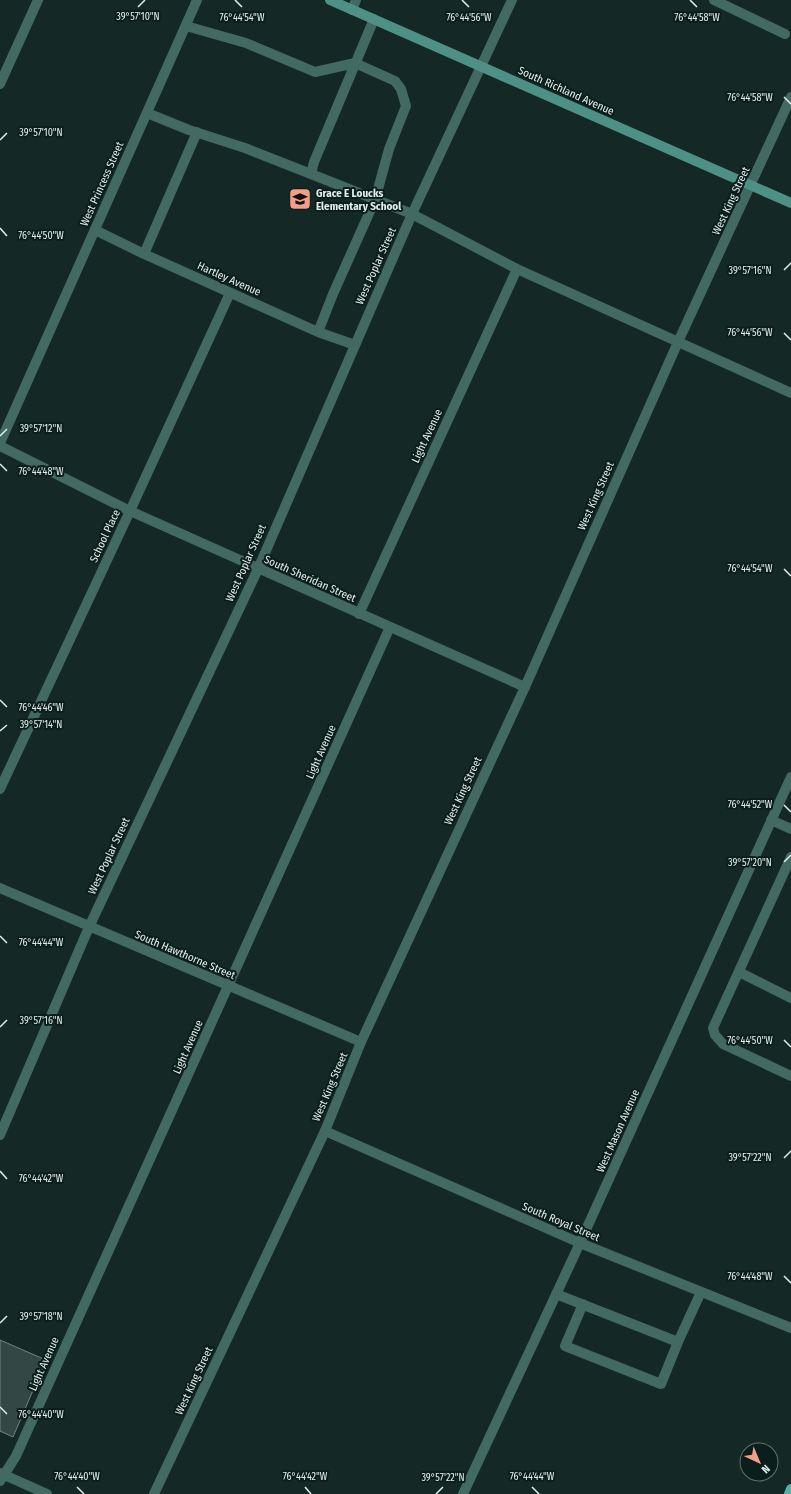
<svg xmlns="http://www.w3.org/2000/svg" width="791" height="1494" font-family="'Fira Sans Condensed',sans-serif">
<rect width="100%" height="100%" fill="#142825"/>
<!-- building -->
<path fill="#334744" stroke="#6f8581" d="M 0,1340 L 46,1360 L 13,1437 L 0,1431 Z"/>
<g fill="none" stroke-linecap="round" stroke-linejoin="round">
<!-- service -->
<path stroke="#426962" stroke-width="10" d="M 714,0 L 785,34
M 352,10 L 356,0
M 374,19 L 314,162 L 311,174 L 412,214 L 517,269 L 791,393
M 186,26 L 246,43 L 315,72 L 355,63 L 395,81 L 401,89 L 406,106 L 389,149 L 375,200 L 333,294 L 318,332
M 0,84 L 38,0
M 147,113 L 189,130 L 245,148 L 311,174
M 95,230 L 144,254 L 318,332 L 355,345
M 144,254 L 197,132
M 359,614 L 517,269
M 0,789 L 130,511 L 230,293
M 771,820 L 791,829
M 791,857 L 713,1028 L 715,1035 L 723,1044 L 791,1076
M 739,972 L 791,998
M 556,1294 L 678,1342 L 701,1292
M 583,1304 L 565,1346 L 661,1384 L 678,1342
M 0,1481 L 16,1456 L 390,627"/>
<!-- minor -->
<path stroke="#426962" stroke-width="10" d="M 0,446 L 130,511 L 525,687
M 0,888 L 361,1042
M 325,1131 L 580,1243 L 791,1328
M 0,1135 L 89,927 L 258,569 L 412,214 L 512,0
M 0,1473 L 47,1494
M 463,1494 L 580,1243 L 791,777"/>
<!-- tertiary -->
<path stroke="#426962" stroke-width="10" d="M 0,443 L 197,0
M 154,1494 L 325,1131 L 361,1042 L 525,687 L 678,342 L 791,97"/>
<!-- secondary -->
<path stroke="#4f9086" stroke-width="10" d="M 330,0 L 791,203"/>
<!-- primary -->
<path stroke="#59afa2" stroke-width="10" d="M 789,1494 L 791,1489"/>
</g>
<!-- ticks -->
<path fill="none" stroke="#e2eeeb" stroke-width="1.5" d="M 235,0 L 242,7M 462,0 L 469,7M 690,0 L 697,7M 138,7 L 145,0M 784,97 L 791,104M 0,140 L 7,133M 0,228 L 7,236M 784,270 L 791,263M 784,333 L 791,340M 0,436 L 7,429M 0,464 L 7,471M 784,569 L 791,576M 0,700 L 7,707M 0,731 L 7,725M 784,805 L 791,812M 784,862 L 791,855M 0,936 L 7,943M 0,1027 L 7,1020M 784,1040 L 791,1047M 784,1158 L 791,1151M 0,1171 L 7,1179M 784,1276 L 791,1283M 0,1323 L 7,1316M 0,1407 L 7,1414M 77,1487 L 84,1494M 305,1487 L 311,1494M 532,1487 L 539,1494M 436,1494 L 443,1487"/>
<!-- icons -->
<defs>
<g id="school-square" transform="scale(1.15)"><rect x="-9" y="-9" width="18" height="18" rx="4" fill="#f39f85" stroke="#0b1e1b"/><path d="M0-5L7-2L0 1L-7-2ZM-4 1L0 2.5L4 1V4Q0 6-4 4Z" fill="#111"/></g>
</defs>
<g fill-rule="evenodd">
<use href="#school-square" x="300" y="199"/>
</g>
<g text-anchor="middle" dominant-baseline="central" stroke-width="4" stroke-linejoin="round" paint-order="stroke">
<!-- street labels -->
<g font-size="11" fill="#e2eeeb" stroke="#0b1e1b">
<text transform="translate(566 91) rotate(24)">South Richland Avenue</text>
<text transform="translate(102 184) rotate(-66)">West Princess Street</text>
<text transform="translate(731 201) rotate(-65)">West King Street</text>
<text transform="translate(376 266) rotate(-66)">West Poplar Street</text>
<text transform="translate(229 279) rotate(24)">Hartley Avenue</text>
<text transform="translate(427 436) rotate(-65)">Light Avenue</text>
<text transform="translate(596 496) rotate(-66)">West King Street</text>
<text transform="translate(105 536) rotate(-65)">School Place</text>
<text transform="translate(246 563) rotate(-66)">West Poplar Street</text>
<text transform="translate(310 579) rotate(24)">South Sheridan Street</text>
<text transform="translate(321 752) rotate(-66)">Light Avenue</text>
<text transform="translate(463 791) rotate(-65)">West King Street</text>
<text transform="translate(109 856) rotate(-65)">West Poplar Street</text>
<text transform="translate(185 955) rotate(23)">South Hawthorne Street</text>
<text transform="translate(188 1047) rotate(-66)">Light Avenue</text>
<text transform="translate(330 1087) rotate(-67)">West King Street</text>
<text transform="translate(618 1131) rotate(-66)">West Mason Avenue</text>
<text transform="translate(561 1222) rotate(23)">South Royal Street</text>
<text transform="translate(44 1364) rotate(-66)">Light Avenue</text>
<text transform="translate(194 1381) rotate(-65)">West King Street</text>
</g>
<!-- poi labels -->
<g font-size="11" font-weight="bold" fill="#e2eeeb" stroke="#0b1e1b" text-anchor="start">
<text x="316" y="193">Grace E Loucks<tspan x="316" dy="13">Elementary School</tspan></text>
</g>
</g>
<g font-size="10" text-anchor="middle" fill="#e2eeeb" stroke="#0b1e1b" stroke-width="4" stroke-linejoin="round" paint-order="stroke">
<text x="138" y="20">39°57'10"N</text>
<text x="242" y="21">76°44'54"W</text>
<text x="469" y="21">76°44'56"W</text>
<text x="697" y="21">76°44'58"W</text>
<text x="750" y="101">76°44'58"W</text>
<text x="41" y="136">39°57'10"N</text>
<text x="41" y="239">76°44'50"W</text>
<text x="750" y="274">39°57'16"N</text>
<text x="750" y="336">76°44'56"W</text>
<text x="41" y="432">39°57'12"N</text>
<text x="41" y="475">76°44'48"W</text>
<text x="750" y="572">76°44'54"W</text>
<text x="41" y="711">76°44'46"W</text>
<text x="41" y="728">39°57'14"N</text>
<text x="750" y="808">76°44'52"W</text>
<text x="750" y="866">39°57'20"N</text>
<text x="41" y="946">76°44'44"W</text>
<text x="41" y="1024">39°57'16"N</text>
<text x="750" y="1044">76°44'50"W</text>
<text x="750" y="1161">39°57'22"N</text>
<text x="41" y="1182">76°44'42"W</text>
<text x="750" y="1280">76°44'48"W</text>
<text x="41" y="1320">39°57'18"N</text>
<text x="41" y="1418">76°44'40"W</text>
<text x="77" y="1480">76°44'40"W</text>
<text x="305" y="1480">76°44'42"W</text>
<text x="532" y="1480">76°44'44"W</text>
<text x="443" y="1481">39°57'22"N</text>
</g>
<!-- north arrow -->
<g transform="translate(759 1462) rotate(136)"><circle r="19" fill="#0b1e1b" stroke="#61716e"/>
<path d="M0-3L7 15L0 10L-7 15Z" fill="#f39f85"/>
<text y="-6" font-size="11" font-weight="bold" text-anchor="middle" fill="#e2eeeb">N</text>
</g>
</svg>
